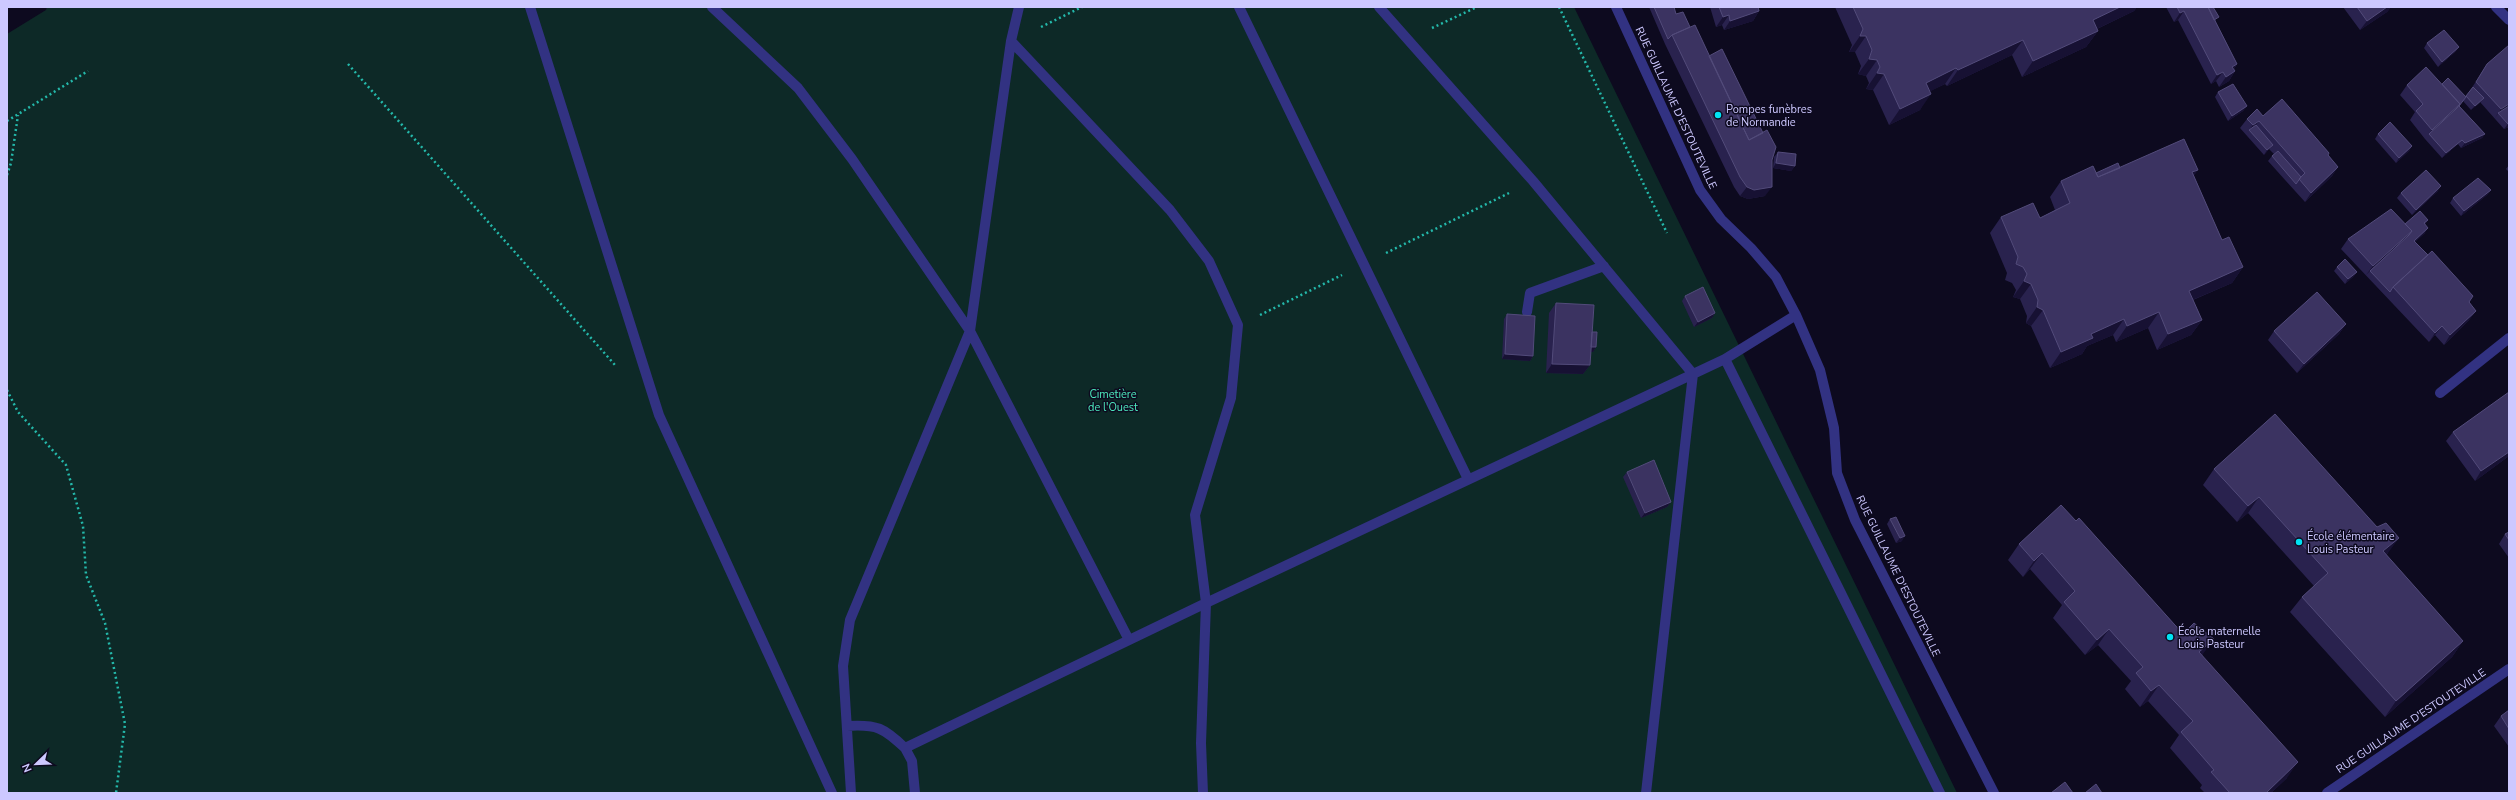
<svg xmlns="http://www.w3.org/2000/svg" width="2516" height="800" font-family="'Nunito Sans',sans-serif">
<rect width="100%" height="100%" fill="#0d0a1f"/>
<!-- green -->
<path fill="#0d2927" d="M 47,7 L 1574,7 L 1957,793 L 7,793 L 7,34 L 46,10 Z"/>
<g fill="none" stroke-linecap="round" stroke-linejoin="round">
<!-- path -->
<path stroke="#24b8aa" stroke-width="2.5" stroke-dasharray="2 3" stroke-linecap="butt" d="M 1559,7 L 1667,233
M 1041,27 L 1082,7
M 1432,28 L 1477,7
M 348,64 L 615,365
M 7,121 L 88,71
M 7,175 L 11,163 L 18,115
M 1386,253 L 1509,193
M 1260,315 L 1342,275
M 7,390 L 18,412 L 66,465 L 83,526 L 86,575 L 105,623 L 125,724 L 116,793"/>
<!-- minor -->
<path stroke="#323282" stroke-width="10" d="M 530,7 L 659,415 L 832,793
M 712,7 L 798,88 L 852,159 L 970,331 L 1129,640
M 1239,7 L 1468,479
M 1379,7 L 1533,181 L 1693,374 L 1646,793
M 1616,7 L 1700,190 L 1721,219 L 1751,248 L 1776,277 L 1796,315 L 1820,370 L 1834,428 L 1837,473 L 1855,520 L 1994,793
M 2496,7 L 2509,20
M 1527,312 L 1530,293 L 1604,266
M 1725,359 L 1940,793
M 2440,393 L 2509,338
M 847,726 C 877,724 884,728 905,748 L 1206,603 L 1195,515 L 1231,398 L 1238,325 L 1209,261 L 1170,210 L 1011,41
M 905,748 L 912,761 L 915,793
M 851,793 L 843,666 L 850,620 L 970,331 L 1011,41 L 1019,7
M 1203,793 L 1201,743 L 1206,603 L 1725,359 L 1796,315
M 2327,793 L 2509,669"/>
</g>
<!-- wall -->
<path fill="#29224e" d="M 1649,7 L 1674,7 L 1676,14 L 1690,27 L 1709,56 L 1772,160 L 1765,196 L 1748,199 L 1740,196 L 1734,187 L 1665,44 Z
M 1710,7 L 1758,7 L 1759,11 L 1753,21 L 1724,30 L 1722,25 L 1716,27 Z
M 1835,7 L 2137,7 L 2134,11 L 2097,29 L 2098,31 L 2086,47 L 2022,77 L 2012,55 L 1947,86 L 1945,84 L 1930,91 L 1920,110 L 1889,125 L 1873,90 L 1866,89 L 1869,83 L 1866,76 L 1858,74 L 1861,66 L 1855,52 L 1849,52 L 1852,45 Z
M 2166,7 L 2213,7 L 2216,22 L 2237,64 L 2234,69 L 2235,71 L 2229,81 L 2219,87 L 2216,81 L 2211,84 L 2178,20 L 2174,22 Z
M 2343,7 L 2391,7 L 2387,12 L 2360,30 Z
M 2427,43 L 2459,47 L 2455,52 L 2438,67 L 2424,48 Z
M 2487,64 L 2509,127 L 2504,129 L 2480,102 L 2471,110 L 2463,101 L 2459,106 L 2485,134 L 2482,138 L 2461,148 L 2458,144 L 2442,158 L 2425,139 L 2410,120 L 2415,112 L 2400,95 L 2407,85 L 2442,84 L 2466,97 Z
M 2218,92 L 2247,106 L 2243,111 L 2228,121 L 2215,97 Z
M 2263,116 L 2328,155 L 2338,167 L 2332,176 L 2305,202 L 2268,161 L 2272,156 L 2274,154 L 2269,149 L 2264,155 L 2240,128 L 2247,119 Z
M 2378,134 L 2412,146 L 2409,151 L 2396,163 L 2375,139 Z
M 1778,152 L 1795,166 L 1791,171 L 1773,168 L 1774,157 Z
M 2509,165 L 2509,172 L 2506,169 Z
M 2120,168 L 2194,176 L 2222,240 L 2243,267 L 2232,283 L 2193,300 L 2202,320 L 2191,335 L 2157,350 L 2148,328 L 2116,342 L 2113,335 L 2087,346 L 2082,354 L 2050,368 L 2031,326 L 2026,323 L 2027,316 L 2020,299 L 2013,297 L 2016,290 L 2012,283 L 2005,280 L 2007,273 L 1990,233 L 2001,217 L 2040,218 L 2055,210 L 2050,197 L 2061,181 L 2096,173 Z
M 2491,190 L 2487,195 L 2461,216 L 2450,203 L 2453,198 Z
M 2438,191 L 2412,215 L 2397,198 L 2401,193 Z
M 2428,220 L 2425,224 L 2425,233 L 2415,242 L 2428,255 L 2473,296 L 2469,302 L 2476,311 L 2469,320 L 2444,345 L 2435,335 L 2429,342 L 2341,249 L 2348,239 L 2405,224 Z
M 2337,267 L 2357,272 L 2353,277 L 2345,284 L 2334,271 Z
M 1685,296 L 1715,313 L 1712,318 L 1694,327 L 1682,301 Z
M 1556,303 L 1592,332 L 1596,347 L 1593,352 L 1591,352 L 1590,365 L 1583,374 L 1546,373 L 1549,313 Z
M 1507,314 L 1533,356 L 1530,361 L 1502,359 L 1504,319 Z
M 2346,324 L 2339,334 L 2297,373 L 2268,340 L 2274,331 Z
M 2509,392 L 2509,456 L 2475,481 L 2446,441 L 2453,432 Z
M 2214,469 L 2388,553 L 2386,555 L 2463,641 L 2452,657 L 2385,717 L 2290,612 L 2302,597 L 2314,586 L 2248,513 L 2237,522 L 2203,485 Z
M 1627,472 L 1671,502 L 1667,507 L 1641,518 L 1623,477 Z
M 1890,519 L 1902,541 L 1896,543 L 1887,524 Z
M 2076,521 L 2203,654 L 2202,655 L 2287,778 L 2271,793 L 2205,793 L 2200,788 L 2202,785 L 2170,748 L 2179,735 L 2148,701 L 2140,707 L 2125,689 L 2131,681 L 2098,645 L 2085,655 L 2053,618 L 2062,605 L 2030,569 L 2023,577 L 2008,560 L 2019,544 Z
M 2509,532 L 2509,558 L 2499,544 L 2505,534 Z
M 2509,710 L 2509,747 L 2494,726 L 2501,716 Z"/>
<!-- shaded-wall -->
<path fill="#171133" d="M 2120,7 L 2137,7 L 2134,11 L 2082,36 L 2093,20 Z
M 2387,7 L 2391,7 L 2387,12 L 2360,30 L 2367,21 Z
M 1759,11 L 1753,21 L 1724,30 L 1730,21 Z
M 2184,11 L 2178,20 L 2174,22 L 2180,13 Z
M 1729,15 L 1722,25 L 1716,27 L 1723,17 Z
M 2098,31 L 2086,47 L 2022,77 L 2033,61 Z
M 1860,36 L 1866,36 L 1855,52 L 1849,52 Z
M 2023,40 L 2012,55 L 1947,86 L 1958,70 Z
M 2459,47 L 2455,52 L 2438,67 L 2442,62 Z
M 1869,59 L 1877,60 L 1866,76 L 1858,74 Z
M 2237,64 L 2231,74 L 2232,67 Z
M 1956,68 L 1945,84 L 1915,99 L 1926,83 Z
M 2235,71 L 2229,81 L 2219,87 L 2226,77 Z
M 2223,72 L 2216,81 L 2211,84 L 2217,75 Z
M 1877,73 L 1884,74 L 1873,90 L 1866,89 Z
M 1931,94 L 1920,110 L 1889,125 L 1900,109 Z
M 2484,98 L 2480,103 L 2471,110 L 2475,106 Z
M 2460,104 L 2453,113 L 2429,134 L 2432,130 Z
M 2509,104 L 2509,109 L 2498,113 L 2495,118 L 2501,109 Z
M 2247,106 L 2243,111 L 2228,121 L 2232,116 Z
M 2259,121 L 2252,130 L 2249,130 L 2253,125 Z
M 2509,123 L 2509,127 L 2504,129 L 2508,124 Z
M 2485,134 L 2482,138 L 2461,148 L 2465,143 Z
M 2462,140 L 2458,144 L 2442,158 L 2446,153 Z
M 2273,145 L 2269,149 L 2264,155 L 2267,150 Z
M 2412,146 L 2409,151 L 2396,163 L 2399,158 Z
M 1776,163 L 1795,166 L 1791,171 L 1773,168 Z
M 2338,167 L 2332,176 L 2305,202 L 2311,193 Z
M 2198,170 L 2187,186 L 2192,172 Z
M 2441,186 L 2438,191 L 2412,215 L 2416,210 Z
M 1747,187 L 1772,187 L 1765,196 L 1748,199 L 1740,196 Z
M 2491,190 L 2487,195 L 2461,216 L 2464,211 Z
M 2428,228 L 2425,233 L 2411,246 L 2414,241 Z
M 2412,231 L 2405,240 L 2370,271 L 2366,275 L 2373,266 Z
M 2243,267 L 2232,283 L 2178,306 L 2189,291 Z
M 2357,272 L 2353,277 L 2345,284 L 2348,279 Z
M 2024,281 L 2031,284 L 2020,299 L 2013,297 Z
M 2037,307 L 2043,310 L 2031,326 L 2026,323 Z
M 2476,311 L 2469,320 L 2444,345 L 2450,335 Z
M 2159,312 L 2148,328 L 2116,342 L 2127,326 Z
M 1715,313 L 1712,318 L 1694,327 L 1698,322 Z
M 2124,319 L 2113,335 L 2087,346 L 2082,354 L 2050,368 L 2061,352 L 2091,334 Z
M 2202,320 L 2191,335 L 2157,350 L 2168,334 Z
M 2346,324 L 2339,334 L 2297,373 L 2304,364 Z
M 2442,326 L 2435,335 L 2429,342 L 2435,333 Z
M 1588,347 L 1596,347 L 1593,352 L 1585,352 Z
M 1505,354 L 1533,356 L 1530,361 L 1502,359 Z
M 1552,364 L 1590,365 L 1583,374 L 1546,373 Z
M 2509,452 L 2509,456 L 2475,481 L 2481,471 Z
M 2259,497 L 2248,513 L 2237,522 L 2248,506 Z
M 1671,502 L 1667,507 L 1641,518 L 1645,513 Z
M 1905,536 L 1902,541 L 1896,543 L 1900,538 Z
M 2399,538 L 2388,553 L 2372,567 L 2383,551 Z
M 2042,553 L 2030,569 L 2023,577 L 2034,561 Z
M 2109,629 L 2098,645 L 2085,655 L 2097,640 Z
M 2214,639 L 2203,654 L 2188,668 L 2199,652 Z
M 2463,641 L 2452,657 L 2385,717 L 2396,701 Z
M 2159,685 L 2148,701 L 2140,707 L 2151,691 Z
M 2298,762 L 2287,778 L 2271,793 L 2266,793 Z"/>
<!-- building -->
<path fill="#3b3361" stroke="#524b7a" d="M 1654,7 L 1674,7 L 1676,14 L 1683,12 L 1690,27 L 1672,35 L 1668,39 Z
M 1719,7 L 1758,7 L 1759,11 L 1730,21 L 1729,15 L 1723,17 Z
M 1853,7 L 2120,7 L 2093,20 L 2098,31 L 2033,61 L 2023,40 L 1958,70 L 1956,68 L 1926,83 L 1931,94 L 1900,109 L 1884,74 L 1877,73 L 1880,67 L 1877,60 L 1869,59 L 1872,50 L 1866,36 L 1860,36 L 1863,29 Z
M 2177,7 L 2208,7 L 2237,64 L 2232,67 L 2235,71 L 2226,77 L 2223,72 L 2217,75 L 2184,11 L 2180,13 Z
M 2208,7 L 2213,7 L 2219,17 L 2214,20 Z
M 2357,7 L 2387,7 L 2367,21 Z
M 1695,25 L 1749,140 L 1767,130 L 1776,147 L 1772,160 L 1772,187 L 1754,190 L 1747,187 L 1740,177 L 1672,35 Z
M 2444,30 L 2459,47 L 2442,62 L 2427,43 Z
M 2509,45 L 2509,104 L 2501,109 L 2476,82 L 2487,64 Z
M 1722,49 L 1763,133 L 1749,140 L 1709,56 Z
M 2426,67 L 2460,104 L 2432,130 L 2416,111 L 2423,104 L 2407,85 Z
M 2448,78 L 2466,97 L 2459,106 L 2485,134 L 2465,143 L 2462,140 L 2446,153 L 2429,134 L 2457,108 L 2460,104 L 2442,84 Z
M 2233,84 L 2247,106 L 2232,116 L 2218,92 Z
M 2473,87 L 2484,98 L 2475,106 L 2466,96 Z
M 2282,99 L 2329,153 L 2328,155 L 2338,167 L 2311,193 L 2299,179 L 2305,173 L 2259,121 L 2253,125 L 2247,119 L 2257,109 L 2263,116 Z
M 2509,106 L 2509,123 L 2508,124 L 2498,113 Z
M 2390,122 L 2412,146 L 2399,158 L 2378,134 Z
M 2256,125 L 2273,145 L 2267,150 L 2249,130 Z
M 2184,139 L 2198,170 L 2192,172 L 2222,240 L 2229,237 L 2243,267 L 2189,291 L 2202,320 L 2168,334 L 2159,312 L 2127,326 L 2124,319 L 2091,334 L 2093,338 L 2061,352 L 2043,310 L 2037,307 L 2038,300 L 2031,284 L 2024,281 L 2027,274 L 2023,267 L 2016,264 L 2018,257 L 2001,217 L 2033,203 L 2040,218 L 2070,203 L 2061,181 L 2093,166 L 2098,177 Z
M 2278,151 L 2301,177 L 2296,184 L 2272,156 Z
M 1778,152 L 1796,154 L 1795,166 L 1776,163 Z
M 2118,163 L 2120,168 L 2098,177 L 2096,173 Z
M 2426,170 L 2441,186 L 2416,210 L 2401,193 Z
M 2478,178 L 2491,190 L 2464,211 L 2453,198 Z
M 2391,209 L 2412,231 L 2373,266 L 2348,239 Z
M 2420,211 L 2428,220 L 2424,223 L 2428,228 L 2414,241 L 2428,255 L 2393,287 L 2390,292 L 2370,271 L 2409,235 L 2412,231 L 2405,224 Z
M 2432,251 L 2473,296 L 2469,302 L 2476,311 L 2450,335 L 2442,326 L 2435,333 L 2393,287 Z
M 2345,259 L 2357,272 L 2348,279 L 2337,267 Z
M 1703,287 L 1715,313 L 1698,322 L 1685,296 Z
M 2317,292 L 2346,324 L 2304,364 L 2274,331 Z
M 1556,303 L 1594,305 L 1590,365 L 1552,364 Z
M 1507,314 L 1535,316 L 1533,356 L 1505,354 Z
M 1592,332 L 1597,332 L 1596,347 L 1591,347 Z
M 2509,392 L 2509,452 L 2481,471 L 2453,432 Z
M 2275,414 L 2377,527 L 2386,523 L 2399,538 L 2383,551 L 2463,641 L 2396,701 L 2302,597 L 2328,573 L 2259,497 L 2248,506 L 2214,469 Z
M 1654,460 L 1671,502 L 1645,513 L 1627,472 Z
M 2061,505 L 2076,521 L 2079,518 L 2183,634 L 2194,623 L 2214,639 L 2199,652 L 2298,762 L 2266,793 L 2230,793 L 2211,772 L 2214,770 L 2181,732 L 2193,721 L 2159,685 L 2151,691 L 2136,673 L 2143,667 L 2109,629 L 2097,640 L 2064,602 L 2075,591 L 2042,553 L 2034,561 L 2019,544 Z
M 1896,517 L 1905,536 L 1900,538 L 1890,519 Z
M 2509,532 L 2509,540 L 2505,534 Z
M 2509,710 L 2509,729 L 2501,716 Z
M 2065,782 L 2073,793 L 2051,793 Z
M 2096,784 L 2102,793 L 2085,793 Z"/>
<!-- markers -->
<g fill="#00e2f3" stroke="#0d0a1f" stroke-width="1.5">
<circle cx="1718" cy="115" r="4"/>
<circle cx="2299" cy="542" r="4"/>
<circle cx="2170" cy="637" r="4"/>
</g>
<g text-anchor="middle" dominant-baseline="central" stroke-width="3" stroke-linejoin="round" paint-order="stroke">
<!-- street labels -->
<g font-size="11" fill="#cdc8ff" stroke="#0d0a1f">
<text transform="translate(1676 108) rotate(65)">RUE GUILLAUME D'ESTOUTEVILLE</text>
<text transform="translate(1898 576) rotate(64)">RUE GUILLAUME D'ESTOUTEVILLE</text>
<text transform="translate(2411 721) rotate(-34)">RUE GUILLAUME D'ESTOUTEVILLE</text>
</g>
<!-- poi labels -->
<g font-size="11" fill="#cdc8ff" stroke="#0d0a1f" text-anchor="start">
<text x="1726" y="109">Pompes funèbres<tspan x="1726" dy="13">de Normandie</tspan></text>
<text x="2307" y="536">École élémentaire<tspan x="2307" dy="13">Louis Pasteur</tspan></text>
<text x="2178" y="631">École maternelle<tspan x="2178" dy="13">Louis Pasteur</tspan></text>
</g>
<!-- park labels -->
<g font-size="11" fill="#4ce8bc" stroke="#0d0a1f">
<text x="1113" y="394">Cimetière<tspan x="1113" dy="13">de l'Ouest</tspan></text>
</g>
</g>
<!-- border -->
<rect width="2516" height="800" fill="none" stroke="#cdc8ff" stroke-width="16"/>
<!-- north arrow -->
<g transform="translate(36 764) rotate(247)" stroke="#0d0a1f" stroke-width="3" paint-order="stroke">
<path d="M0-3L7 15L0 10L-7 15Z" fill="#cdc8ff"/>
<text y="-6" font-size="11" font-weight="bold" text-anchor="middle" fill="#cdc8ff">N</text>
</g>
</svg>
